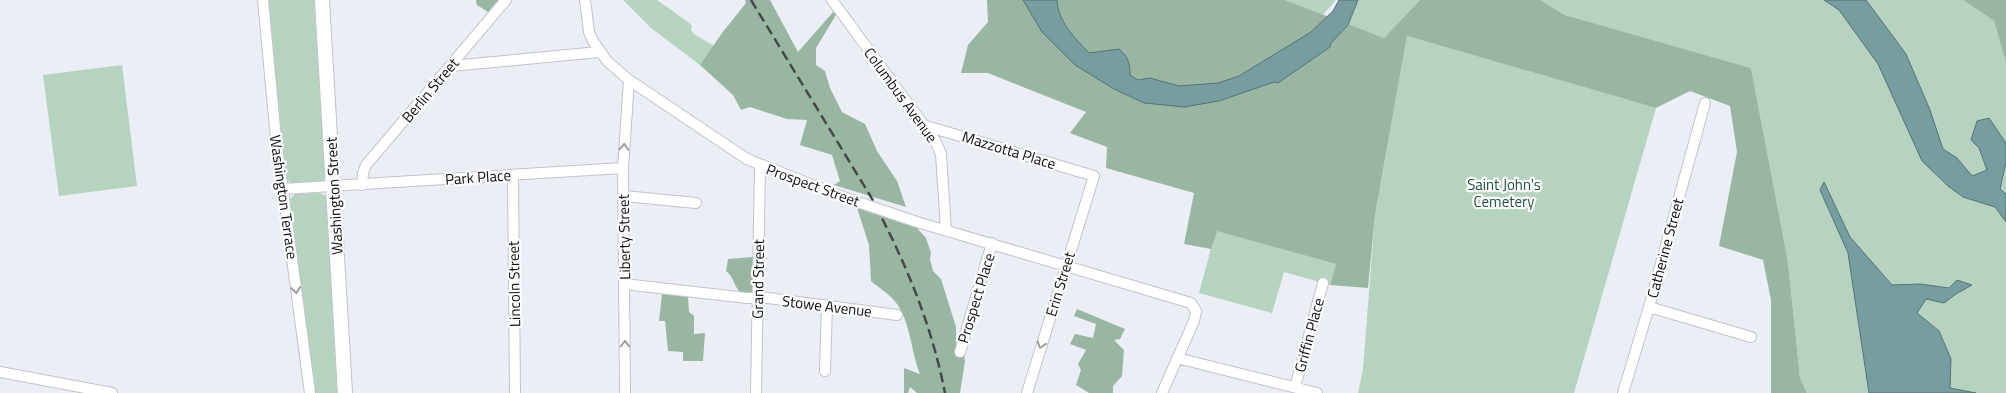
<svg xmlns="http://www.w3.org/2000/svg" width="2006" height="393" font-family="'Titillium Web',sans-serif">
<rect width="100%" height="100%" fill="#eceef5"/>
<!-- green -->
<path fill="#b5d3bf" d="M 268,0 L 314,0 L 326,176 L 323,181 L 320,183 L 292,184 L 286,179 Z
M 623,0 L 657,0 L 688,22 L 692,26 L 691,30 L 694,34 L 714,46 L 700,65 L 651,28 Z
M 1285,0 L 1336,0 L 1323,15 Z
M 1358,0 L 1420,0 L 1384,38 L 1348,25 Z
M 1540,0 L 1963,0 L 1994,21 L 2006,63 L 2006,393 L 1807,393 L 1800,378 L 1788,262 L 1751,68 L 1565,15 Z
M 1407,36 L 1656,108 L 1574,393 L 1358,393 L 1363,369 L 1375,215 Z
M 122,65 L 137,186 L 59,196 L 43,75 Z
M 320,193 L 326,196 L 327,199 L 337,393 L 314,393 L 290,199 L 295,194 Z
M 1216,230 L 1336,264 L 1330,285 L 1284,272 L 1272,313 L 1199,293 Z"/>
<!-- forest -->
<path fill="#99b6a2" d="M 476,0 L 498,0 L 488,12 L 477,5 Z
M 745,0 L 770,0 L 798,52 L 834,11 L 836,15 L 816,48 L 816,65 L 825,71 L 830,88 L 842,112 L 865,124 L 877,151 L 897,181 L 906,207 L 834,185 L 840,181 L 832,155 L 800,145 L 807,120 L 787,119 L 750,107 L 741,110 L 733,95 L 700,65 L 722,33 L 746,3 Z
M 987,0 L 1285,0 L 1384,38 L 1420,0 L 1540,0 L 1565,15 L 1751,68 L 1788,262 L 1800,378 L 1807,393 L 1771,393 L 1771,300 L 1763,260 L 1719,246 L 1737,152 L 1730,106 L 1690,91 L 1656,108 L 1407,36 L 1375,215 L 1368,288 L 1330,285 L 1336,264 L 1217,231 L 1211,249 L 1184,244 L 1194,193 L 1106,168 L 1107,147 L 1070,133 L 1086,112 L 988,73 L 961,73 L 968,45 L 988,22 Z
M 1963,0 L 2006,0 L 2006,63 L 1994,21 Z
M 857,208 L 917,228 L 926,238 L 931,253 L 930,259 L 933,271 L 941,279 L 956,327 L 956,350 L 964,354 L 965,361 L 960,393 L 917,393 L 910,387 L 908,393 L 904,393 L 904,368 L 920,374 C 911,352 911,324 897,304 C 891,295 879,288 871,281 L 869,245 Z
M 753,257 L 752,293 L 740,292 C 733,285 734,277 726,271 L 728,259 Z
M 662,294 L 688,297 L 689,312 L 694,316 L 694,334 L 705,333 L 703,361 L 683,361 L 683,352 L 668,351 L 665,321 L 659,321 Z
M 1077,309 L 1125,329 L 1120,339 L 1114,340 L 1124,350 L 1122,376 L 1113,386 L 1113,393 L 1089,393 L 1076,385 L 1081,370 L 1078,364 L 1086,350 L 1070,344 L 1075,334 L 1093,338 L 1096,324 L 1074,316 Z"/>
<!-- water -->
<path fill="#769ea0" stroke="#577375" d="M 1023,0 L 1057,0 C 1058,22 1075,38 1089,53 L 1119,49 C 1128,57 1130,62 1130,75 L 1138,80 L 1150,78 L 1179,86 L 1218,83 L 1239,76 L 1311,32 L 1333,11 L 1339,0 L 1358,0 L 1348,25 L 1331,43 L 1330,47 L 1278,83 L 1274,82 L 1219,101 L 1184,107 L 1144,103 L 1114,89 L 1075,65 L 1042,32 Z
M 1824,0 L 1866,0 L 1906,54 L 1930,110 L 1943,149 L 1957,158 L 1972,176 L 1987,170 L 1979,148 L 1971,140 L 1977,121 L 1989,118 L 2006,143 L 2006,162 L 2000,189 L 2006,194 L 2006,222 L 1995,207 L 1963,197 L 1948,186 L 1922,161 L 1878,64 L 1839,10 Z
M 1824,182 L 1850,237 L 1892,285 L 1920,284 L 1949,288 L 1957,280 L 1972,285 L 1956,294 L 1944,303 L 1926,299 L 1917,313 L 1939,331 L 1951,359 L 1950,388 L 1976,393 L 1869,393 L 1848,253 L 1820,190 Z"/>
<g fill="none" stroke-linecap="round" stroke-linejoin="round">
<!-- minor casing -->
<g stroke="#c1c3c9" stroke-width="12">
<path id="minor" d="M 263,0 L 276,139 L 310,393
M 585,0 L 589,32 L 593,41 L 607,61 L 629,80 L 747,159 L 840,196
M 832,0 L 936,142 L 941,154 L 946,230
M 451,66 L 599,52
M 923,125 L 1094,176 L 1027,393
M 513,175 L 515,393
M 362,185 L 363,173 L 366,165 L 506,0
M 283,189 L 623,168
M 624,196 L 696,203
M 917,222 L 1191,303 L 1196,311 L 1194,321 L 1162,393
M 624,284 L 747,298 L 768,298 L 897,315
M 1649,307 L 1751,337
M 960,352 L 992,243
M 1177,358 L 1317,393
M 825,371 L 827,305
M 0,372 L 112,393
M 1295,387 L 1323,283
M 625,393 L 623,168 L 629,80
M 756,393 L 760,166
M 1623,393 L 1649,307 L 1705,103"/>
</g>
<!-- highway casing -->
<g stroke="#c1c3c9" stroke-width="16">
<path id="highway" d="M 322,0 L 345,393"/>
</g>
<!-- minor -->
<use href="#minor" stroke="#fff" stroke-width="10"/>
<!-- highway -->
<use href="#highway" stroke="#fff" stroke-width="14"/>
<!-- rail -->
<path stroke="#47484b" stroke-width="2.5" stroke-dasharray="10 5" stroke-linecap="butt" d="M 751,0 L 871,197 C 905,261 931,322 945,393"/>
<!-- minor-bridge casing -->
<g stroke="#c1c3c9" stroke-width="12" stroke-linecap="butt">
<path id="minor-bridge" d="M 840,196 L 917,222"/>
</g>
<!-- minor-bridge -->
<use href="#minor-bridge" stroke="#fff" stroke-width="10"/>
</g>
<!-- one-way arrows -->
<defs><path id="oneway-chevron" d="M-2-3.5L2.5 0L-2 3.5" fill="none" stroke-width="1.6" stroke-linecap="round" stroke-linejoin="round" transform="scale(1.25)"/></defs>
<g stroke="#9f9fa0">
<use href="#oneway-chevron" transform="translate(624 147) rotate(-87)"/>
<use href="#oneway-chevron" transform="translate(296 290) rotate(83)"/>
<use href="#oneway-chevron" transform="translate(625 344) rotate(-90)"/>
<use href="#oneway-chevron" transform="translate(1041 345) rotate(107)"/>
</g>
<g text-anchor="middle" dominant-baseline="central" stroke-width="4.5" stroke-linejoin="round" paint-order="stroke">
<!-- street labels -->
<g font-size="15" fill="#0f1012" stroke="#fbfcfe">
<text transform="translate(430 90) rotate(-50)">Berlin Street</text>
<text transform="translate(901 95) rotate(54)">Columbus Avenue</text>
<text transform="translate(1009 150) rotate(17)">Mazzotta Place</text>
<text transform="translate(478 177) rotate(-4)">Park Place</text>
<text transform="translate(813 185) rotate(20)">Prospect Street</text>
<text transform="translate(334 196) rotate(-93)">Washington Street</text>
<text transform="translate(284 197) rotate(82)">Washington Terrace</text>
<text transform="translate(624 237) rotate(-91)">Liberty Street</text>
<text transform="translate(1665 248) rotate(-75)">Catherine Street</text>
<text transform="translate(758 279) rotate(-89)">Grand Street</text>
<text transform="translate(514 284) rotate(-91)">Lincoln Street</text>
<text transform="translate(1060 284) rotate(-73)">Erin Street</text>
<text transform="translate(976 298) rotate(-73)">Prospect Place</text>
<text transform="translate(827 306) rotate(7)">Stowe Avenue</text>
<text transform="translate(1309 335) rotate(-75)">Griffin Place</text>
</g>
<!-- park labels -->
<g font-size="15" fill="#225437" stroke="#fbfcfe">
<text x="1504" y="184">Saint John's<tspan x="1504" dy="17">Cemetery</tspan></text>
</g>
</g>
</svg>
